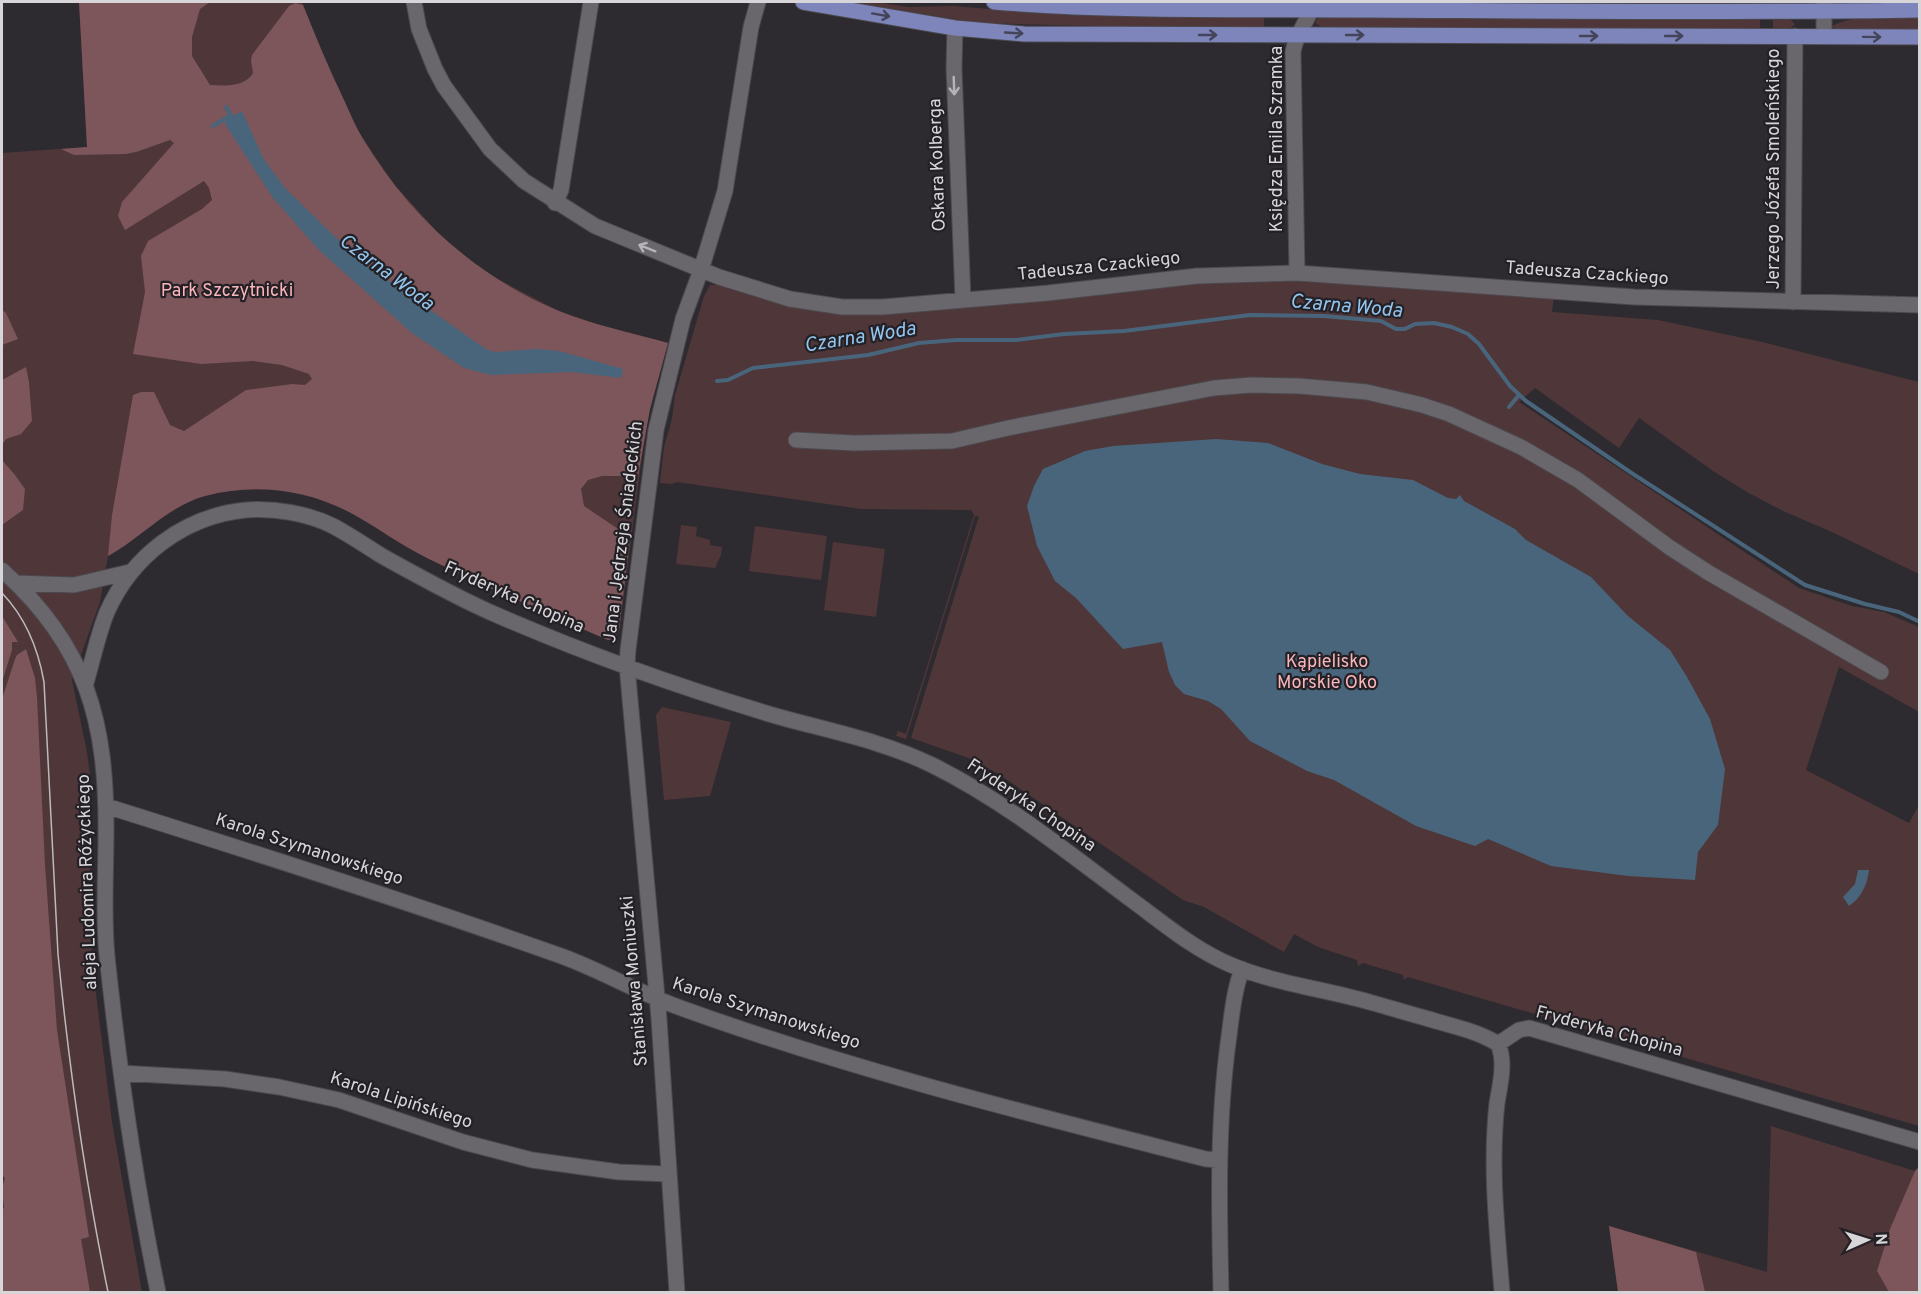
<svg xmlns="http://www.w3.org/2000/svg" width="1921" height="1294" font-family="Overpass,sans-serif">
<rect width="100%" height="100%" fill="#2d2b30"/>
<!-- green -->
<path fill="#4f3638" d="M 79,2 L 302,2 L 323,56 L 361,136 L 394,184 L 441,236 L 486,273 L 559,311 L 593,323 L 668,343 L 650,409 L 645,433 L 619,631 L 613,639 L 608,640 C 548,614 488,588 429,559 C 402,546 377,527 351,513 C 306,489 254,483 205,496 C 168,506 141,538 108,556 L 100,602 L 72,680 L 87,752 L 90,776 L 91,811 L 89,919 L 96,994 L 112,1122 L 142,1292 L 2,1292 L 2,153 L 87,147 Z
M 848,2 L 875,2 L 908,7 L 953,6 L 1051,14 L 1264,17 L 1264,27 L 1094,26 L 980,23 Z
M 1321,17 L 1760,19 L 1760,29 L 1323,27 L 1316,24 L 1316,20 Z
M 1919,18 L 1919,30 L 1835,29 L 1832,26 C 1858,13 1891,18 1919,18 Z
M 1773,19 L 1790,19 L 1795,24 L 1789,30 L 1773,29 Z
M 1303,280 L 1554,297 L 1552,312 L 1658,320 L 1762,342 L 1919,382 L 1919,574 L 1832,532 L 1783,511 L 1747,492 L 1713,471 L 1639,418 L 1619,448 L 1535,388 L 1519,402 L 1799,588 L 1852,606 L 1884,612 L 1919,627 L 1919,712 L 1839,667 L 1806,770 L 1909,823 L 1919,805 L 1919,1126 L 1408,977 L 1404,980 L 1403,975 L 1363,963 L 1358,966 L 1357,960 L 1318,947 L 1294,934 L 1284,952 L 1204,907 L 1183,900 L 997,773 L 966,757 L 911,738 L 979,516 L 975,516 L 906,739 L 896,736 L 898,731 L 906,734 L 974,515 L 971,510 L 861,509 L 677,482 L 672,484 L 660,483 L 664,447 L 672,419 L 675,395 L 704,296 L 710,285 L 719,285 L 770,301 L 804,308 L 1018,300 L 1208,283 Z
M 681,525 L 697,527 L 696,536 L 710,540 L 710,545 L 722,547 L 721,555 L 715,568 L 676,564 Z
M 755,526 L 827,536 L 821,580 L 749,571 Z
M 833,542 L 885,549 L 876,617 L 824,610 Z
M 662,707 L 731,722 L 710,796 L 664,800 L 656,715 Z
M 1771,1126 L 1915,1171 L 1919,1167 L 1919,1292 L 1618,1292 L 1609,1226 L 1767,1272 Z"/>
<!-- forest -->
<path fill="#7c565a" d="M 79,2 L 210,2 L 200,9 L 192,37 L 192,56 L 210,85 C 225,86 245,87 253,73 L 251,61 L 252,55 L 289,6 L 295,3 L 303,5 C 316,37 329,69 344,100 C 350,113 355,126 362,137 C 408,215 475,276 559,311 C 594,325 632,333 668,343 L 650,409 L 638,476 L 602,476 L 588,480 L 581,489 L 584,506 L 630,537 L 619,631 L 613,639 L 608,640 C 548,614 488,588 429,559 C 402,546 377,527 351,513 C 306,489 254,483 205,496 C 168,506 141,538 108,556 L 112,515 L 133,395 L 141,392 L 154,392 L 170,425 L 184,431 L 246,390 L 292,384 L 305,385 L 312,379 L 309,374 L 282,365 L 253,361 L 201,364 L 133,354 L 145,292 L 141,256 L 148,241 L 202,209 L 212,200 L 209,188 L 204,181 L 125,230 L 118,216 L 122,202 L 174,143 L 170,140 L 136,152 L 126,154 L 74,155 L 61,149 L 87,147 Z
M 2,310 L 6,313 L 18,339 L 2,345 Z
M 26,367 L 29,382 L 32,421 L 21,434 L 6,439 L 2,445 L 2,380 Z
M 2,460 L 15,475 L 25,489 L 23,510 L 2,525 Z
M 2,616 L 18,642 L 12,642 L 12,650 L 2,682 Z
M 26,649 L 35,678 L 37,697 L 45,865 L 57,1030 L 89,1237 L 81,1239 L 90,1292 L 2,1292 L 2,1209 L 4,1208 L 2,1188 L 5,1178 L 2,1175 L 2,699 L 15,659 L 17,655 Z
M 1919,1167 L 1919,1292 L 1889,1292 L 1877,1271 L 1890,1229 L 1915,1171 Z
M 1609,1226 L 1696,1252 L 1705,1292 L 1618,1292 Z"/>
<!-- water -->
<path fill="#49657c" d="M 242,111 L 263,158 L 285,188 L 331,233 L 372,269 L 480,345 L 488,350 L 496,352 L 536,349 L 559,351 L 623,369 L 621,378 L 572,372 L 491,375 L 464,368 L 412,333 L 319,250 L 273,198 L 225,124 L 226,120 Z
M 1216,439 L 1268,443 L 1322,464 L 1360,474 L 1413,480 L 1448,498 L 1456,499 L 1460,495 L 1464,501 L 1515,529 L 1526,540 L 1591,577 L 1628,616 L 1670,650 L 1687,677 L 1710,719 L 1725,769 L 1718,825 L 1698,852 L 1695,880 L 1628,876 L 1551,866 L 1488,839 L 1475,846 L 1416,826 L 1334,780 L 1307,771 L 1250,741 L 1221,709 L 1208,701 L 1184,694 L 1175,685 L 1169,672 L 1162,642 L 1123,649 L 1076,598 L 1055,581 L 1037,546 L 1027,506 L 1034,486 L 1043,469 L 1085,451 L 1113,446 Z
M 1858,870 L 1869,870 C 1867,885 1862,897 1849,906 L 1843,897 L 1855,884 Z"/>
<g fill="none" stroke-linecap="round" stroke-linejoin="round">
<!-- stream -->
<path stroke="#49657c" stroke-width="4" d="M 226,107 L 233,120
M 213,126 L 231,115
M 717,381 L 728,380 L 753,368 L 868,355 L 919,343 L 956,340 L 1016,340 L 1064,334 L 1124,331 L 1250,315 L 1324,316 L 1381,321 L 1396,329 L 1405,329 L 1415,324 L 1434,323 L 1452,327 L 1468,334 L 1479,344 L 1510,386 L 1526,401 L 1630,472 L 1805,585 L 1865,604 L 1899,612 L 1920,622
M 1509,407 L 1519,395"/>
<!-- minor casing -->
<g stroke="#4c494e" stroke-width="17">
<path id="minor" d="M 414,2 L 419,29 L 435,69 L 444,86 L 490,149 L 524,181 L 595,226 L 719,277 L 790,299 L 842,307 L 883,307 L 1048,293 L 1197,276 L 1297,273 L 1634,297 L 1920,305
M 1824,2 L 1824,36
M 955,28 L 954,68 L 963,300
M 555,203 L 561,190 L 591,2
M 1297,273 L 1293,52 C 1296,32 1310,20 1313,2
M 1793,302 L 1795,36
M 796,440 L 854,443 L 952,441 L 1008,428 L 1214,388 L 1251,385 L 1299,386 L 1367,392 L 1422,405 L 1449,414 L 1521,447 L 1578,480 L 1669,547 L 1709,573 L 1881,672
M 2,570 C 87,646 107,722 106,834 C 106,874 103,915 107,956 C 119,1069 135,1181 158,1292
M 16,583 L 74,585 L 130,572
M 86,683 C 93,659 98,634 107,612 C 132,556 184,516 246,510 C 274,508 307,513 333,526 C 350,535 366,546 382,556 C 420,577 459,599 499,616 C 589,655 682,688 776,716 C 829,731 883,741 932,765 C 1003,800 1066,851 1129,898 C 1162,922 1193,949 1231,965 C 1269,981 1310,987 1350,997 C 1376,1003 1402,1012 1429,1019 C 1451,1026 1478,1031 1498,1044
M 106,806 C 259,854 412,903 564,957 C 604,972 641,994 681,1008 C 852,1070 1030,1114 1206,1159 L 1219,1160
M 1498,1044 L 1519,1030 L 1529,1028 L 1920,1142
M 1498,1044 C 1506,1062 1500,1085 1497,1103 C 1490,1167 1497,1229 1502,1292
M 121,1073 L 225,1079 L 279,1087 L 339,1100 L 463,1142 L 532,1160 L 619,1172 L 668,1174
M 677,1292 L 659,1019 L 627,666 L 628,650 L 656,430 L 683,319 L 701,270 L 725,191 L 751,27 L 758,2
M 1221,1292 C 1219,1206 1217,1122 1229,1036 C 1232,1013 1234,991 1242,969"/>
</g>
<!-- major casing -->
<g stroke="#4c494e" stroke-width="17">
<path id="major" d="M 803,2 L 955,28 L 1024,34 L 1920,37
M 994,2 C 1119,12 1245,9 1371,10 C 1554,11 1737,13 1920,10"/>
</g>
<!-- minor -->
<use href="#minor" stroke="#69666c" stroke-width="15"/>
<!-- major -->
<use href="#major" stroke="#7e85bb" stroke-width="15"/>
<!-- tram -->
<path stroke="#bcbabe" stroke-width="1.5" d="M 2,593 C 26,618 38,648 44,682 L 58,954 C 69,1067 85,1180 108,1292"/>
</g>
<!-- one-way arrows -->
<defs><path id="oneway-shaft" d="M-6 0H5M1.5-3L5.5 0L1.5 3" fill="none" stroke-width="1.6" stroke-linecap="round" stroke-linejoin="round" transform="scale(1.5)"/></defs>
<g stroke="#44445a">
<use href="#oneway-shaft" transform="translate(881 15) rotate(10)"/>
<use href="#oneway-shaft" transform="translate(1014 33) rotate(3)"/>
<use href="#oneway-shaft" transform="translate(1208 35)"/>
<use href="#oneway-shaft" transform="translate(1355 35)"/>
<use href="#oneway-shaft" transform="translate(1589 36)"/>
<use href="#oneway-shaft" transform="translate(1674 36)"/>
<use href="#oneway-shaft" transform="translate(1872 37) rotate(1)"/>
</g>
<g stroke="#b6b4b8">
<use href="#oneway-shaft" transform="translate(954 86) rotate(88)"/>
<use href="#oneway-shaft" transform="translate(647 248) rotate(-158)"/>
</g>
<g text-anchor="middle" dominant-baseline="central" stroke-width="4.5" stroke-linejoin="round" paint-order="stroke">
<!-- street labels -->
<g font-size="18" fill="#d7d5d8" stroke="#242126">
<text transform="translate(1277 139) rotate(-90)">Księdza Emila Szramka</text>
<text transform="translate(938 165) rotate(-92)">Oskara Kolberga</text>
<text transform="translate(1774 169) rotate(-90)">Jerzego Józefa Smoleńskiego</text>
<text transform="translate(1099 267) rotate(-6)">Tadeusza Czackiego</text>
<text transform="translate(1587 274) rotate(4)">Tadeusza Czackiego</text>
<text transform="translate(624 532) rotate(-83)">Jana i Jędrzeja Śniadeckich</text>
<text transform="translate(514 598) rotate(24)">Fryderyka Chopina</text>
<text transform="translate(1031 806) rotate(34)">Fryderyka Chopina</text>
<text transform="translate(309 850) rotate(18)">Karola Szymanowskiego</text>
<text transform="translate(88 882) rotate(-92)">aleja Ludomira Różyckiego</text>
<text transform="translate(635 981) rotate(-95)">Stanisława Moniuszki</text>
<text transform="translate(766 1014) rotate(18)">Karola Szymanowskiego</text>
<text transform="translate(1609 1032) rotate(15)">Fryderyka Chopina</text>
<text transform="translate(401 1101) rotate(18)">Karola Lipińskiego</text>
</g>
<!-- park labels -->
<g font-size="18" fill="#f9b5ba" stroke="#242126">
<text x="227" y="291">Park Szczytnicki</text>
<text x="1327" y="662">Kąpielisko<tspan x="1327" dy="21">Morskie Oko</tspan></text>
</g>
<!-- water labels -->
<g font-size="20" font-style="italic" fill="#92c4ee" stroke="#242126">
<text transform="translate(386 273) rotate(37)">Czarna Woda</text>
<text transform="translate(1346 307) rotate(5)">Czarna Woda</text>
<text transform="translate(860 338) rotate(-9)">Czarna Woda</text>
</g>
</g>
<!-- border -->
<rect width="1921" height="1294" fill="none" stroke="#d7d5d8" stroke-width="6"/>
<!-- north arrow -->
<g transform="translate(1867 1240) rotate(87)" stroke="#242126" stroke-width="4.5" paint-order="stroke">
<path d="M0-4.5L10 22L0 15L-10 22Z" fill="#d7d5d8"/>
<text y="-9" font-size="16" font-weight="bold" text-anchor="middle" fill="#d7d5d8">N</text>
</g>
</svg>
